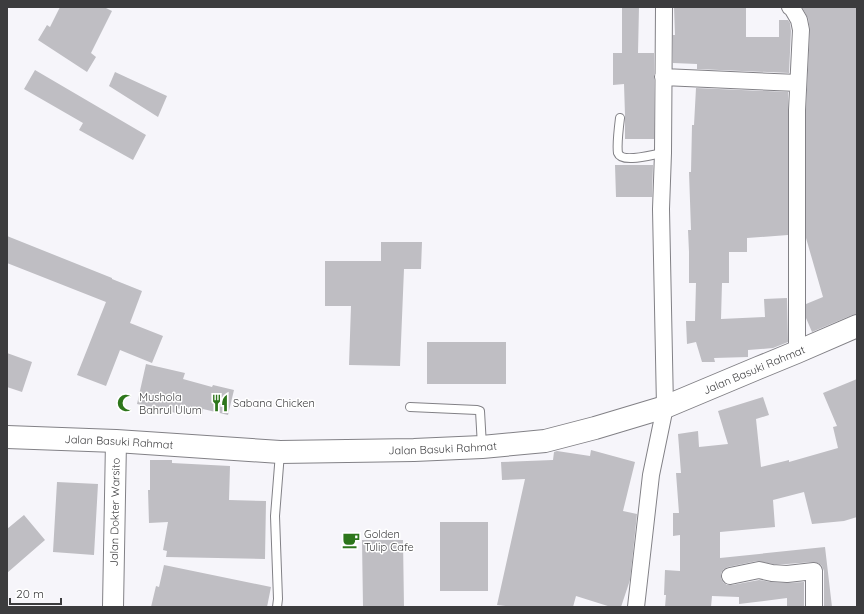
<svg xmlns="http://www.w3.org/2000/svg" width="864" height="614" font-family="Quicksand,sans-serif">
<rect width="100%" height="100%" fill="#f6f5fa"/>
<!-- building -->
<path fill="#bfbec3" d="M 60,7 L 104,7 L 112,11 L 91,53 L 96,57 L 87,72 L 38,40 L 47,25 L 50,27 Z
M 622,7 L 639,7 L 638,53 L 654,53 L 654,139 L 625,139 L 625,115 L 624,84 L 613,85 L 613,53 L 622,53 Z
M 674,7 L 746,7 L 746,37 L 779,37 L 779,20 L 788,20 L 790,23 L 791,31 L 789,73 L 697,69 L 697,64 L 673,63 L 673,35 L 675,35 Z
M 802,7 L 857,7 L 857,314 L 852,315 L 812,332 L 806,318 L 806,304 L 823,297 L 806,238 L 806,110 L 810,30 L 808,18 Z
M 35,70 L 146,135 L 133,160 L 79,130 L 83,123 L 24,89 Z
M 115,72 L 167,96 L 158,117 L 109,86 Z
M 696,88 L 788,92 L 788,235 L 747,238 L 747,252 L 729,252 L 729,283 L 722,283 L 721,319 L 765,317 L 764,299 L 787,298 L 788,342 L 773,348 L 748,350 L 748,357 L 714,358 L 715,362 L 702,362 L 696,342 L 687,344 L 686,321 L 695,321 L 696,283 L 689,283 L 689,252 L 688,230 L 691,230 L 689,172 L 691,172 L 692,125 L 694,125 Z
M 615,165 L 653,165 L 652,197 L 616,197 Z
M 7,236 L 112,278 L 112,279 L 142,291 L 130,323 L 163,336 L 152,363 L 120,350 L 106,386 L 77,375 L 106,302 L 7,263 Z
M 381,242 L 422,242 L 421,269 L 404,269 L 400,366 L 349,365 L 351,306 L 325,306 L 325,261 L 381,261 Z
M 427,342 L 506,342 L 506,384 L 427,384 Z
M 7,353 L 32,362 L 22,392 L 7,387 Z
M 146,364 L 185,373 L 183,379 L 212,387 L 213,385 L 234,390 L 228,415 L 203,409 L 202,415 L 177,408 L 176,413 L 137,404 Z
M 857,379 L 857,517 L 844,521 L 812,524 L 804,492 L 773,500 L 775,527 L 720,532 L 720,558 L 825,547 L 832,607 L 824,607 L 824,571 L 822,566 L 818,563 L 813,562 L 787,564 L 773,564 L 757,561 L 728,567 L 724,569 L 721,573 L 721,578 L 723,582 L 727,585 L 732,585 L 759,580 L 771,582 L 786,583 L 804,582 L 804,607 L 787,607 L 787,598 L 739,604 L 739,597 L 712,596 L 711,607 L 665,607 L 666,595 L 664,595 L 665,570 L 680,571 L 680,535 L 673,536 L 673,513 L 679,513 L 676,473 L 681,473 L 678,434 L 698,431 L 699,447 L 728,444 L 718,411 L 763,397 L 769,415 L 756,419 L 761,467 L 789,460 L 789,462 L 838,448 L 833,427 L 837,426 L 823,393 Z
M 591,450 L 635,462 L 623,511 L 637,514 L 630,580 L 621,607 L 611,607 L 576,596 L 573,607 L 515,607 L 497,605 L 525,479 L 502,480 L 501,462 L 553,460 L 554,452 L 557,451 L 590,456 Z
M 150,460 L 172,460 L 172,463 L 230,466 L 229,500 L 266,501 L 265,559 L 166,557 L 167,551 L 163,550 L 168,522 L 149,523 L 148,490 L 150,490 Z
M 57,482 L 98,484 L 94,555 L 53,552 Z
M 24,515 L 45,540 L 7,573 L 7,529 Z
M 440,522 L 488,522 L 488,591 L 440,591 Z
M 362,540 L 403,540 L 404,607 L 363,607 Z
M 164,565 L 271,587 L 267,607 L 151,607 L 156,586 L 159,587 Z"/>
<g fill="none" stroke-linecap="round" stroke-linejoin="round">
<!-- service casing -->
<g stroke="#828186" stroke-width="10">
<path id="service" d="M 620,118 C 619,126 617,147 618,153 C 622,164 654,154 663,153
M 410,407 L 477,410 L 480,411 L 482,446
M 277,607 L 278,599 L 275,516 L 280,453"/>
</g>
<!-- minor casing -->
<g stroke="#828186" stroke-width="18">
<path id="minor" d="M 790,7 L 792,8 L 799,20 L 801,30 L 797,110 L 797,352
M 663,77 L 798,83
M 730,576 L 759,570 L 772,573 L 787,574 L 814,571 L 814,607
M 636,607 L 651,475 L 665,407 L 661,209 L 663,153 L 664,7"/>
</g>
<!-- tertiary casing -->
<g stroke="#828186" stroke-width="22">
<g id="tertiary">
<path id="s1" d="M 113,607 L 116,441"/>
</g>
</g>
<!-- secondary casing -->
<g stroke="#828186" stroke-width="24">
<g id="secondary">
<path id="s2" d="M 7,437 L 116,441 L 280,452 L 414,450 L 482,447 L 545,441 L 595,428 L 665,407 L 758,368 L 797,352 L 857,326"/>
</g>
</g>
<!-- service -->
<use href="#service" stroke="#fff" stroke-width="8"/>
<!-- minor -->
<use href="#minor" stroke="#fff" stroke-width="16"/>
<!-- tertiary -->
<use href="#tertiary" stroke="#fff" stroke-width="20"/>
<!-- secondary -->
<use href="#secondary" stroke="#fff" stroke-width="22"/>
</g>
<!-- icons -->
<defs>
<g id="mosque-bare" transform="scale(1.38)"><path d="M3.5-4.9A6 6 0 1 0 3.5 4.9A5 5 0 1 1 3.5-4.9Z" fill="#2d761b" stroke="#fff" stroke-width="2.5" paint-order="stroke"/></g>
<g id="restaurant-bare" transform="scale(1.38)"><path d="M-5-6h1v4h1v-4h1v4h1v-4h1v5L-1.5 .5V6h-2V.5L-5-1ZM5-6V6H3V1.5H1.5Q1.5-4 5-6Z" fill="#2d761b" stroke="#fff" stroke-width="2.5" paint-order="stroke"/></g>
<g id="cafe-bare" transform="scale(1.38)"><path d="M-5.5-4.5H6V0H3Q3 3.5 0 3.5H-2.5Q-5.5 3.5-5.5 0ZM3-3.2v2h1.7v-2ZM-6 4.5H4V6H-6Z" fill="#2d761b" stroke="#fff" stroke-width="2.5" paint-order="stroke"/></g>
</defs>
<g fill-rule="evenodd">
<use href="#mosque-bare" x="126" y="403"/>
<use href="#restaurant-bare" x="220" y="403"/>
<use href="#cafe-bare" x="351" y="540"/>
</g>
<g text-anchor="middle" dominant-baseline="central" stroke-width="3" stroke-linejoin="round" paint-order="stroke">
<!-- street labels -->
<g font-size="11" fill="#3c3c3e" stroke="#fff">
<text stroke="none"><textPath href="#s2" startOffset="760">Jalan Basuki Rahmat</textPath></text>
<text stroke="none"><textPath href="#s2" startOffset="112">Jalan Basuki Rahmat</textPath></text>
<text stroke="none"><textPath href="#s2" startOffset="436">Jalan Basuki Rahmat</textPath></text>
<text stroke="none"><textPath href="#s1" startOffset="95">Jalan Dokter Warsito</textPath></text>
</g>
<!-- poi labels -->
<g font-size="11" fill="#3c3c3e" stroke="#fff" text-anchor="start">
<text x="139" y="397">Mushola<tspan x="139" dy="13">Bahrul Ulum</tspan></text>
<text x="233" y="403">Sabana Chicken</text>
<text x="364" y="534">Golden<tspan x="364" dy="13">Tulip Cafe</tspan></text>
</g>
</g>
<!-- border -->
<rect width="864" height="614" fill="none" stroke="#3c3c3e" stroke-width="16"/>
<!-- scale -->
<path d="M10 598v6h51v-6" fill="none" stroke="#3c3c3e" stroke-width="2"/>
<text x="16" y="598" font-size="12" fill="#3c3c3e" stroke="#ffffff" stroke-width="3" paint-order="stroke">20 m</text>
</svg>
